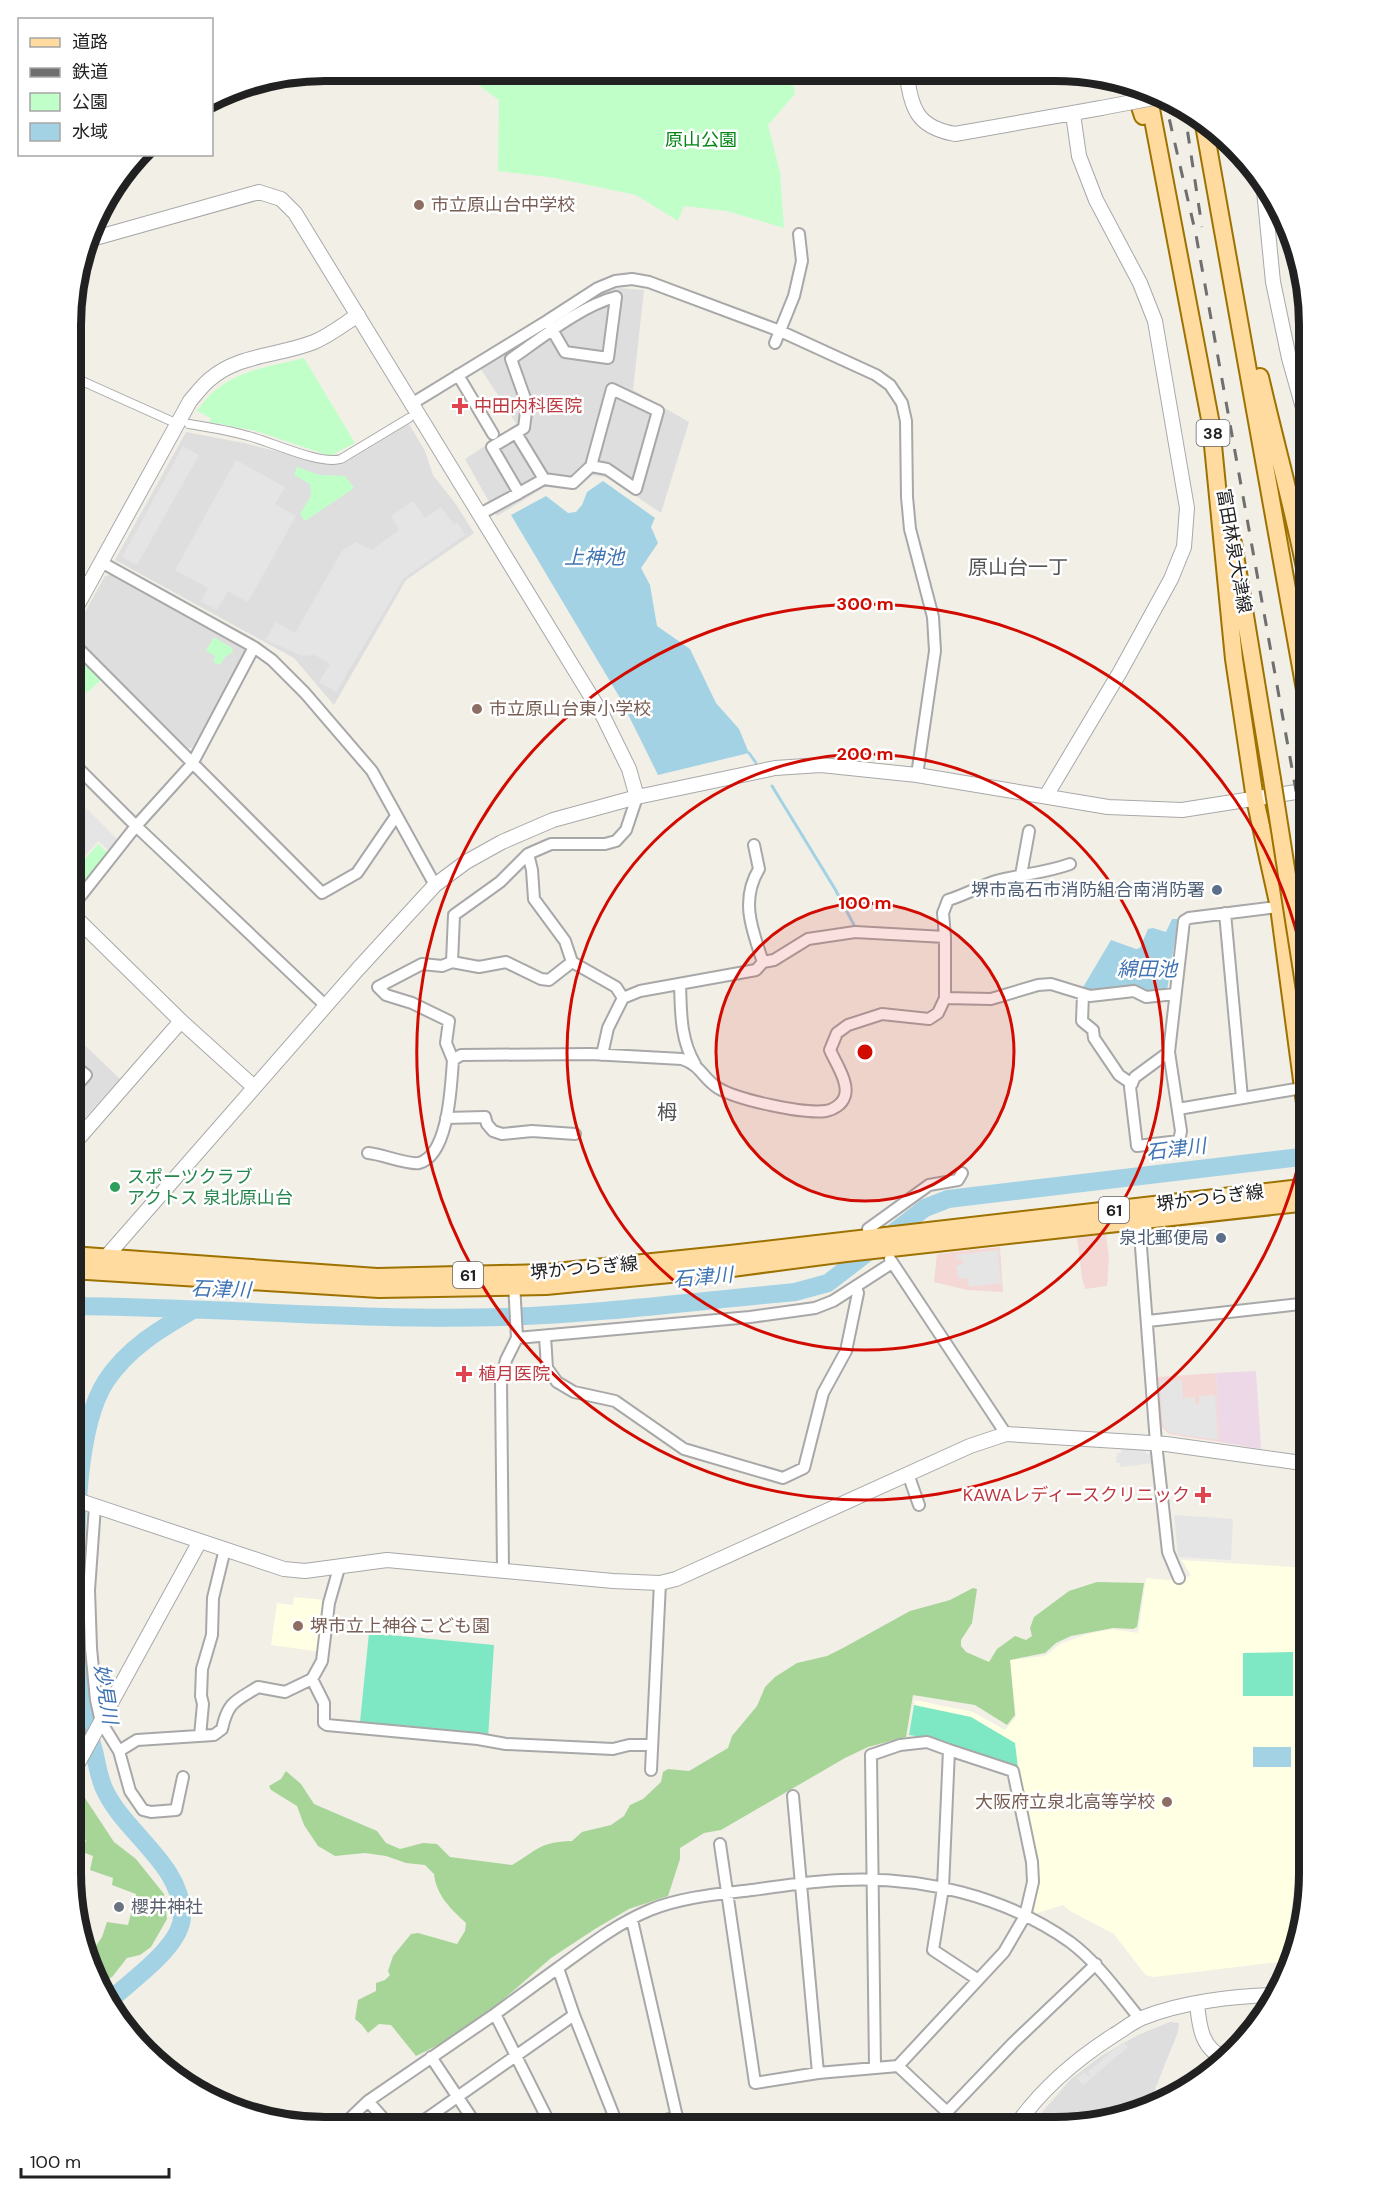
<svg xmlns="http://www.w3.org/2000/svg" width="1380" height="2198" font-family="'DM Sans','Noto Sans JP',sans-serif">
<rect width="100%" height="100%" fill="#f2efe7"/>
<!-- residential -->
<path fill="#dfdede" d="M 619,288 L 644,290 L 633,390 L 689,422 L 661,513 L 609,478 L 593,475 L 576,490 L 545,487 L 497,516 L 465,459 L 517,425 L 481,369 L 606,292 Z
M 409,424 L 425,451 L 433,475 L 455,503 L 474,533 L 406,580 L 334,705 L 294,658 L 115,560 L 186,432 L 244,443 L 329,465 L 343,464 Z
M 113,574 L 244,647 L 245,655 L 192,748 L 185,748 L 75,638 L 75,630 L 105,576 Z
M 72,1033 L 120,1079 L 71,1133 Z
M 1170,2022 L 1179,2023 L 1178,2032 L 1147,2109 L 1056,2127 L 1029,2127 L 1071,2079 L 1101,2056 L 1138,2035 Z"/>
<!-- commercial -->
<path fill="#f4d8d5" d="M 1106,1234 L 1109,1259 L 1107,1286 L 1085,1289 L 1082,1278 L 1077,1238 Z
M 1000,1247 L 1003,1292 L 967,1290 L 934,1282 L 937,1254 Z
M 1216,1373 L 1220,1442 L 1169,1434 L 1161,1426 L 1158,1377 Z"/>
<!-- industrial -->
<path fill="#ecd8e7" d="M 1256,1371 L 1261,1449 L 1220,1442 L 1216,1373 Z"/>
<!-- education -->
<path fill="#feffe3" d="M 1182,1560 L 1309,1568 L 1309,1835 L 1300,1840 L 1285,1957 L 1279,1962 L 1154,1977 L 1148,1976 L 1144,1973 L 1114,1934 L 1070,1911 L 1063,1905 L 1034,1914 L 1039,1878 L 1018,1768 L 934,1739 L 909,1735 L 915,1700 L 973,1712 L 1005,1730 L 1016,1717 L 1010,1660 L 1045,1656 L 1060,1644 L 1087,1634 L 1112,1629 L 1138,1633 L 1146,1578 L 1168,1580 L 1191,1576 Z
M 294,1597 L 325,1600 L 322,1652 L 271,1645 L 277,1603 L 293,1605 Z"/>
<!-- forest -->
<path fill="#a7d598" d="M 1097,1582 L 1144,1583 L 1137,1627 L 1133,1629 L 1113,1628 L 1071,1636 L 1056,1643 L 1045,1653 L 1010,1660 L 1015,1715 L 1007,1725 L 975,1705 L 913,1695 L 906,1737 L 868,1747 L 845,1758 L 721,1830 L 704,1833 L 680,1848 L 680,1859 L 668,1896 L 629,1909 L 595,1929 L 551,1958 L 496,2006 L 442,2043 L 416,2056 L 391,2025 L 379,2024 L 368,2033 L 362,2025 L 355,2019 L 358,2000 L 376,1991 L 376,1983 L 385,1980 L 390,1975 L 388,1971 L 393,1956 L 411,1934 L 418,1933 L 457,1944 L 465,1931 L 466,1923 C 451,1909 436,1895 434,1874 L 425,1865 L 406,1863 L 386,1856 L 365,1853 L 335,1856 L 318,1846 L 304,1825 L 297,1806 L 271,1790 L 269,1786 L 281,1779 L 286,1771 L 301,1784 L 314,1804 L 377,1831 L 386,1843 L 400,1849 L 423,1843 L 437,1844 L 450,1857 L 512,1865 C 538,1850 539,1842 572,1841 L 582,1832 L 611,1825 L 624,1816 L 630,1805 L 643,1799 L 661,1782 L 663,1772 L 668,1769 L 689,1771 L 728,1748 L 732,1736 L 757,1706 L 765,1687 L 775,1677 L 797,1663 L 827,1656 L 843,1648 L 910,1611 L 950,1600 L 973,1588 L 977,1589 L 972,1623 L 961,1640 L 961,1646 L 966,1652 L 989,1662 L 997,1649 L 1015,1636 L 1026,1640 L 1032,1636 L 1030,1628 L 1034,1617 L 1069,1591 Z
M 82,1798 L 85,1798 L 114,1842 L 136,1859 L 164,1894 L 167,1919 L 151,1947 L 140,1955 L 127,1958 L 112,1977 L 98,1985 L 90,1970 L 87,1959 L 102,1937 L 107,1922 L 128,1925 L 136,1894 L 112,1885 L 113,1878 L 90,1870 L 93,1856 L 85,1853 L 83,1848 L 86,1840 L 80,1836 L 83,1813 L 77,1805 Z"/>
<!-- park -->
<path fill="#c1ffc9" d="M 469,71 L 791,72 L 795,94 L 768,125 L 780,172 L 784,228 L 727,211 L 684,206 L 678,221 L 636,195 L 555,178 L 498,171 L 499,100 L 470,79 Z
M 304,358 L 355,443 L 330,456 L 256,431 L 209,422 L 211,418 L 197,411 C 224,371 261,369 304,358 Z
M 297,467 L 320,475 L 345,476 L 354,488 L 305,521 L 300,514 L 311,496 L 310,484 L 294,475 Z
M 214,637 L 232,648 L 233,652 L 225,657 L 220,665 L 213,662 L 215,656 L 206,651 Z
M 72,649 L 102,679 L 87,693 L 72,678 Z
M 98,844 L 109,854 L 72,899 L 72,874 Z"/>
<!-- pitch -->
<path fill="#7ee8c5" d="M 369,1633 L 494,1645 L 488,1738 L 466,1733 L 360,1722 Z
M 1293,1652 L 1293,1696 L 1243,1696 L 1243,1653 Z
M 914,1705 L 971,1717 L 1015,1743 L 1018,1768 L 934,1739 L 909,1735 Z"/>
<!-- parking -->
<path fill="#e5e5e5" d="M 183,446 L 199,455 L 137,565 L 122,557 Z
M 236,460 L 285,487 L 275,504 L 296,516 L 248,602 L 228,591 L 217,610 L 201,601 L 208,588 L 175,570 Z
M 413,501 L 425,518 L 441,507 L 454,525 L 457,522 L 465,535 L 404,578 L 336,692 L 319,682 L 330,664 L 315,655 L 303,656 L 265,640 L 276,622 L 295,633 L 342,551 L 356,542 L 372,550 L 399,530 L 391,516 Z
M 72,794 L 119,841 L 111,852 L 98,841 L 77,865 L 72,860 Z
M 998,1250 L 1001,1283 L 969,1287 L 968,1278 L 959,1279 L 956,1266 L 963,1264 L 962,1259 L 957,1259 L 956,1255 Z
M 1182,1380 L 1183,1398 L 1195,1397 L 1195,1404 L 1199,1404 L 1199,1396 L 1215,1395 L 1218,1440 L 1170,1433 L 1163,1425 L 1160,1381 Z
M 1122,1447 L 1146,1447 L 1146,1454 L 1153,1453 L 1154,1463 L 1120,1467 L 1120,1463 L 1116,1463 L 1117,1453 L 1121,1453 Z
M 1174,1515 L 1233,1519 L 1231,1560 L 1178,1557 Z
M 1123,2042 L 1128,2047 L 1083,2085 L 1077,2078 L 1084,2073 L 1089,2077 L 1090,2076 L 1088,2072 Z"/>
<!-- water -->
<path fill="#a3d2e4" d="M 603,481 L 655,518 L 651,527 L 658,543 L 641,568 L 650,585 L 657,626 L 690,649 L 716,703 L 739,729 L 749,753 L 658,775 L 620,698 L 511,515 L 546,496 L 568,513 L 576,512 L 582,505 L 587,492 Z
M 1172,919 L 1178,919 L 1167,991 L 1088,992 L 1082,989 L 1111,940 L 1136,949 L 1140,948 L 1148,929 L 1153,928 L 1166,932 Z
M 1253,1747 L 1291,1747 L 1291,1767 L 1253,1767 Z"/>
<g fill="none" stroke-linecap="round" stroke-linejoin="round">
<!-- stream -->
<path stroke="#a3d2e4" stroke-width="3" d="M 749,753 L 756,763
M 772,786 L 835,889 L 854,925"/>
<!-- river -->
<path stroke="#a3d2e4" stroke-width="18" d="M 71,1306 C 215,1307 358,1321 502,1317 C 600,1314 697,1301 795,1292 L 828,1283 L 925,1208 L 948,1199 L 1309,1156
M 108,2002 C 129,1982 183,1946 182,1915 C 182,1863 121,1831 103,1786 C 99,1776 97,1765 95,1755 C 87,1726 80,1696 78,1666 C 76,1644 77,1621 76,1598 C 76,1539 74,1431 106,1381 C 128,1348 160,1329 193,1310"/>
<!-- pedestrian casing -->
<g stroke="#a8a8a8" stroke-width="10">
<path id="pedestrian" d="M 940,73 L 945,72
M 73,377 L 171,421
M 189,424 C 208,427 228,430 248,436 C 272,442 319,465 341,459 L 409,418"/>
</g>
<!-- minor casing -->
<g stroke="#a8a8a8" stroke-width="14">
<path id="minor" d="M 775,343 L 794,296 L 802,261 L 799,234
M 458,375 L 493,434
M 612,389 L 658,411 L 636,489 L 607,469 L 591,466 Z
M 413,403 L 547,321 L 598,288 L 615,281 L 632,279 L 649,282 L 780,331 L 876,375 L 890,385 L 902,403 L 906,421 L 907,497 L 910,529 L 933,617 L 935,651 L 917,775
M 516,433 L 544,479 L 519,493 L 492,447 L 524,428 L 527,404 L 511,359 C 540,339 582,305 616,297 L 608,358 L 565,352 L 547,321
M 544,479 L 573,483 L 591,466
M 480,514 L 519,493
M 101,562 L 254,647 L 272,660 L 305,693 L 372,771 L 435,885
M 72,642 L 322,893 L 357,873 L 396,816
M 72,762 L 136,826 L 326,1006
M 754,845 L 759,869 C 740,900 752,930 763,962
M 528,854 L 532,870 L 534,899 L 565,941 L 572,962 L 616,987 L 623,998
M 1021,875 L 1029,831
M 72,907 L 136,826 L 192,764 L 254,647
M 1225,913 L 1242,1098
M 452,962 L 454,915 L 500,882 L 528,854 L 551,844 L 605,844 L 616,841 L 626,830 L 637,797
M 572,962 L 549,980 L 541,979 L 506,962 L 479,967 L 452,962 L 442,966 L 422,964 L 378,987 L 386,995 L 412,1003 L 449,1021 L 446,1043 L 453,1060 L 461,1055 L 591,1054 L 682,1059 C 702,1066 702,1078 718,1088 C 738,1100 803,1114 826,1111 C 833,1110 842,1104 844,1098 C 851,1085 835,1062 830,1050 L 837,1033 L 848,1025 L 882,1014 L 929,1019 L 938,1013 L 945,998 L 945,937
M 680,984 C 681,1011 680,1039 695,1064
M 1083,994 L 1082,1021 L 1093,1030 L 1094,1038 L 1119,1075 L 1132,1084
M 945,998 L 991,999 L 1038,985 L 1051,984 L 1090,996 L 1134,991 L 1146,997 L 1175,994
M 1169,1052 L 1135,1077 L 1130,1087 L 1137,1146 L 1179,1141 L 1181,1131 L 1169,1052 L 1184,921 L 1189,918 L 1309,903
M 602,1055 L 608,1028 L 623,998 L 640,991 L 756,970 L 763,962 L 774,960 L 808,939 L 855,932 L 945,937 L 943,913 L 948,900 C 965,895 980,886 996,881 C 1021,874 1046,873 1070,864
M 72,1091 L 86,1075 L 72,1064
M 1178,1109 L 1308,1087
M 446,1118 L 485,1117 L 487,1124 L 493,1131 L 502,1134 L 532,1131 L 575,1134
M 368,1153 C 382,1154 407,1165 419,1163 C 449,1155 451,1085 453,1060
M 1139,1221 L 1156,1443 L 1168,1552 L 1179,1578
M 868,1229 L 929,1185 L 958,1180 L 962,1173
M 890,1259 L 1006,1434
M 1148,1321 L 1309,1303
M 545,1336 L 547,1368 L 557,1382 L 574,1392 L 615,1401 L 684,1449 L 783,1478 L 804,1468 L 823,1393 L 846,1351 L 858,1293 L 856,1287
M 517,1338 L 750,1317 L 815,1308 L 833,1301 L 892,1263
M 908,1474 L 919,1505
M 95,1506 L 89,1590 L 91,1648 L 96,1700 L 101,1722 L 119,1751 L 137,1740 L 214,1735 L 222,1729 C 228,1701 236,1701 258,1687 L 285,1692 L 312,1679 L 322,1661 L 329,1603 L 339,1568
M 503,1570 L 501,1380 L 506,1360 L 517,1338 L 514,1283
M 312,1679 L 324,1703 L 324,1723 L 327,1725 L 478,1739 L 506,1744 L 613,1749 L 629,1745 L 651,1745
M 71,1699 L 84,1752
M 200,1736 L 203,1704 L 201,1696 L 202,1669 L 212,1635 L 213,1598 L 225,1549
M 119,1751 L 130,1791 L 143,1810 L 151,1812 L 176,1810 L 183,1777
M 651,1770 L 660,1583
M 793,1796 L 818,2073
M 720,1844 L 755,2083 L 818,2073 L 898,2066 L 947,2112
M 632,1920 L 677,2117 L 642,2126
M 495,2014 L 551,2126
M 431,2057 L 477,2126
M 898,2066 L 1004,1952 L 1025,1916 L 1033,1882 L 1032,1862 L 1013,1771 L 949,1750
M 875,2067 L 871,1755 L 900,1745 L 927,1742 L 949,1750 L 943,1888 L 933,1950 L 977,1979
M 368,2101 L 495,2014 L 558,1968
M 342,2126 L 368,2101 L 390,2126
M 416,2126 L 574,2015
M 618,2126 L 574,2015 L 558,1968 C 587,1947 616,1924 650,1910 C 681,1897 719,1894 752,1890 C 782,1886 812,1881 842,1880 C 921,1876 1005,1896 1070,1942 C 1098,1963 1118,1992 1140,2019
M 937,2127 L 947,2112 L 1013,2043 L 1096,1964"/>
</g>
<!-- tertiary casing -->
<g stroke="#a8a8a8" stroke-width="16">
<path id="tertiary" d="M 906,72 C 912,109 916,127 955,134 L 1101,108
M 1263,180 L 1273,282 L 1289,358 L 1309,429
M 88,240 L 259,192 L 281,199 L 295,213 L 603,716 L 629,769 L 637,797
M 72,615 L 190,401 C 196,394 202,386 209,380 C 238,354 279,356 314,342 C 329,336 344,324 358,315
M 1046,796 L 1120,672 L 1171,579 L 1184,547 L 1187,508 L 1155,321 L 1140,283 L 1096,200 L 1079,156 L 1073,114
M 72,914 L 181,1021 L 254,1087
M 71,1147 L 181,1021
M 105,1265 L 106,1257 L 358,969 L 435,885 L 466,862 L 502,842 L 553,820 L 637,797 L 775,768 L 821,765 L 917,775 L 1108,807 L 1182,810 L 1309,790
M 71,1498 L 284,1569 L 305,1571 L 387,1560 L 613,1581 L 660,1583 L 676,1579 L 970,1446 L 1006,1434 L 1166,1444 L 1309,1464
M 71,1776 L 200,1541
M 1197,2003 C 1199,2026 1202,2052 1227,2058
M 1015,2127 C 1041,2089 1075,2060 1114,2035 C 1123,2030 1132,2022 1142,2018 C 1181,2002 1234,1996 1276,1995"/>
</g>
<!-- primary casing -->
<g stroke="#9e7200" stroke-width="20">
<path id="primary" d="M 1133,85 L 1143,116
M 1147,88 L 1213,435
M 1203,119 L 1309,712
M 1260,377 C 1276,447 1296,517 1309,588
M 1211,425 L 1234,659 L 1255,799 L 1279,907 L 1309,1133
M 1233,543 L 1272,779
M 71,1255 L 377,1277 L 546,1273 L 730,1254 L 1309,1187
M 71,1270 L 379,1289 L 546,1286 L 732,1268 L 846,1253 L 1309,1202"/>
</g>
<!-- pedestrian -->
<use href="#pedestrian" stroke="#fff" stroke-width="8"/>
<!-- minor -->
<use href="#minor" stroke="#fff" stroke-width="10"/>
<!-- tertiary -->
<use href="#tertiary" stroke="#fff" stroke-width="14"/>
<!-- primary -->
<use href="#primary" stroke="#ffdb9f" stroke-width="16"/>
<!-- rail -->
<path stroke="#6f6f6f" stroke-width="3" stroke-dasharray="12 12" stroke-linecap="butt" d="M 1164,96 L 1196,235 L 1309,863
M 1184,108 L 1202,227"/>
<!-- tertiary-bridge casing -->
<g stroke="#a8a8a8" stroke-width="16" stroke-linecap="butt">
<path id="tertiary-bridge" d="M 1101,108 L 1164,96"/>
</g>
<!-- primary-bridge casing -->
<g stroke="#9e7200" stroke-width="20" stroke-linecap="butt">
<path id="primary-bridge" d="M 1272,779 L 1309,1016"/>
</g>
<!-- tertiary-bridge -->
<use href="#tertiary-bridge" stroke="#fff" stroke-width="14"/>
<!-- primary-bridge -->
<use href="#primary-bridge" stroke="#ffdb9f" stroke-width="16"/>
</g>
<!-- distance rings -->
<circle cx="865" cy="1052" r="149" fill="#d20b00" fill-opacity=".12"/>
<g fill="none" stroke="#d20b00" stroke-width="3">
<circle cx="865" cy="1052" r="149"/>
<circle cx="865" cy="1052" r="298"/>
<path d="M1309 1110A448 448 0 1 1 1309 994"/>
</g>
<!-- markers -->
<g fill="#8d6e63" stroke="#fff" stroke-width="2">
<circle cx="419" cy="205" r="6"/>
<circle cx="477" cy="709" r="6"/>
<circle cx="298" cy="1626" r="6"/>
<circle cx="1167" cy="1802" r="6"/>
</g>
<g fill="#e0444e" stroke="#fff" stroke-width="2">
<path d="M457 397h6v6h6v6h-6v6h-6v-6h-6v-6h6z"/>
<path d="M461 1365h6v6h6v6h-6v6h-6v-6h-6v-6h6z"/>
<path d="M1200 1486h6v6h6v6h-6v6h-6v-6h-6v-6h6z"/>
</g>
<g fill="#5c6f8a" stroke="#fff" stroke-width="2">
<circle cx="1217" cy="890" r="6"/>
<circle cx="1221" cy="1238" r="6"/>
</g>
<circle fill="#2e9e5b" stroke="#fff" stroke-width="2" cx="115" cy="1187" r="6"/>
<circle fill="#6b7280" stroke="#fff" stroke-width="2" cx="119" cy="1907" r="6"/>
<g text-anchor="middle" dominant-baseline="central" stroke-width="5" stroke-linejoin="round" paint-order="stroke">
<!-- shield labels -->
<g fill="#fff" stroke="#646464" stroke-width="1.5">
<rect x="1196.5" y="420" width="33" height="26" rx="4.5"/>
<rect x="1099" y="1197" width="30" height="26" rx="4.5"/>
<rect x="453" y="1262" width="30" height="26" rx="4.5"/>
</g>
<g font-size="16" font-weight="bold" fill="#212121">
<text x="1213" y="433">38</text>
<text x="1114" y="1210">61</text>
<text x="468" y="1275">61</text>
</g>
<!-- park labels -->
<g font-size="18" fill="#028714" stroke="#fff">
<text x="701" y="140">原山公園</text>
</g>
<!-- education labels -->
<g font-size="18" fill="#785e54" stroke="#fff" text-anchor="start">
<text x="431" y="205">市立原山台中学校</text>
<text x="489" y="709">市立原山台東小学校</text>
<text x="310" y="1626">堺市立上神谷こども園</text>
<text x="1155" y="1802" text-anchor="end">大阪府立泉北高等学校</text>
</g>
<!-- health labels -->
<g font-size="18" fill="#be3a42" stroke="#fff" text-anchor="start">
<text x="474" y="406">中田内科医院</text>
<text x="478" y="1374">植月医院</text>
<text x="1190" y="1495" text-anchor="end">KAWAレディースクリニック</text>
</g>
<!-- street labels -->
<g font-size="18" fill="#212121" stroke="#fff">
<text transform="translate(1234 551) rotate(80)">富田林泉大津線</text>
<text transform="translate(1210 1198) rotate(-7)">堺かつらぎ線</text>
<text transform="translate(584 1268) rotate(-5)">堺かつらぎ線</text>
</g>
<!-- service labels -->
<g font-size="18" fill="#4e5e75" stroke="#fff" text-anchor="end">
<text x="1205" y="890">堺市高石市消防組合南消防署</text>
<text x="1209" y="1238">泉北郵便局</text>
</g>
<!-- leisure labels -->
<g font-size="18" fill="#27864d" stroke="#fff" text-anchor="start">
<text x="127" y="1177">スポーツクラブ<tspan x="127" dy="21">アクトス 泉北原山台</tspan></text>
</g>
<!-- worship labels -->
<g font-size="18" fill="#5b616d" stroke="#fff" text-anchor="start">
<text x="131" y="1907">櫻井神社</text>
</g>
<!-- water labels -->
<g font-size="20" font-style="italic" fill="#4074b3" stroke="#fff">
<text x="594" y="557">上神池</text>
<text x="1147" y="969">綿田池</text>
<text transform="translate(1176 1149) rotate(-7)">石津川</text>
<text transform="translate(703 1277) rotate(-5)">石津川</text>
<text transform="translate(221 1289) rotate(2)">石津川</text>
<text transform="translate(106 1694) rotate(81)">妙見川</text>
</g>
<!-- neighbourhood labels -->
<g font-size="20" fill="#545454" stroke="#fff">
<text x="1018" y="567">原山台一丁</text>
<text x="667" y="1112">栂</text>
</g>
</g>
<!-- crop -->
<path d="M0 0H1380V2198H0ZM325 81H1055A244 244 0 0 1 1299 325V1873A244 244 0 0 1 1055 2117H325A244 244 0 0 1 81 1873V325A244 244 0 0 1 325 81Z" fill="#fff" fill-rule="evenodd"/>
<path fill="none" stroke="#212121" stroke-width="8" d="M325 81H1055A244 244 0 0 1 1299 325V1873A244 244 0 0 1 1055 2117H325A244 244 0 0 1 81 1873V325A244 244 0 0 1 325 81Z"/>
<circle cx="865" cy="1052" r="9" fill="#d20b00" stroke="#fff" stroke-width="3"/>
<g font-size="18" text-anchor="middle" font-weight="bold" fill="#d20b00" stroke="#fff" stroke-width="5" stroke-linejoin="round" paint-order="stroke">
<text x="865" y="610">300 m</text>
<text x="865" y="760">200 m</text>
<text x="865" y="909">100 m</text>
</g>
<!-- legend -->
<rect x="18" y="18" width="195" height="138" fill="#ffffff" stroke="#a6a6a6" stroke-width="1.5"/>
<rect x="30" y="38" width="30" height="9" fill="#ffdb9f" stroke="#a6a6a6" stroke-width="1.5"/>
<text x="72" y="48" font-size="18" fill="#212121">道路</text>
<rect x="30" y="68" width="30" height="9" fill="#6f6f6f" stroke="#a6a6a6" stroke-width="1.5"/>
<text x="72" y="78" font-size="18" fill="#212121">鉄道</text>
<rect x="30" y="93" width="30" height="18" fill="#c1ffc9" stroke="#a6a6a6" stroke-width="1.5"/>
<text x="72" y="108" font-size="18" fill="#212121">公園</text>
<rect x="30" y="123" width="30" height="18" fill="#a3d2e4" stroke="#a6a6a6" stroke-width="1.5"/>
<text x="72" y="138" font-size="18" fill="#212121">水域</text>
<!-- scale -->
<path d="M21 2168v9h148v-9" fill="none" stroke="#212121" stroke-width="3"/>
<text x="30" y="2168" font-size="18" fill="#212121" stroke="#ffffff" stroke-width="4.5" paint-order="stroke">100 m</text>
</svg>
